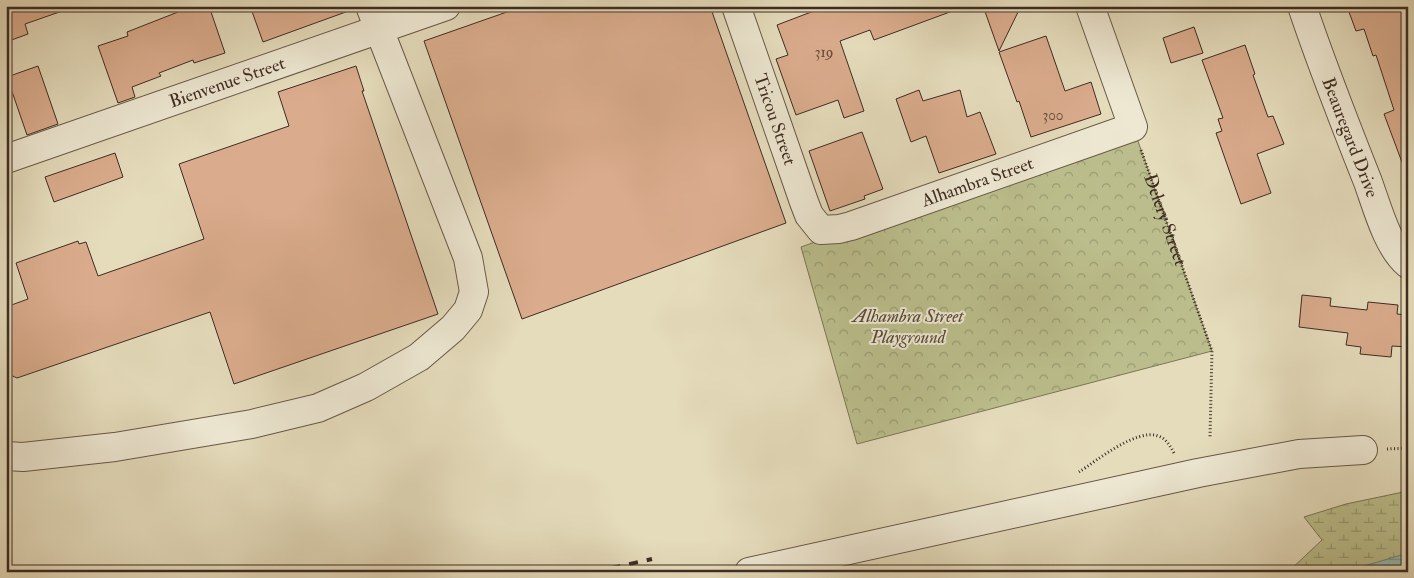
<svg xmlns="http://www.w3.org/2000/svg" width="1414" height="578" font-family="'IM FELL Double Pica',serif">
<defs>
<pattern id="wetland-marsh" width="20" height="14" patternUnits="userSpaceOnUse" patternTransform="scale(1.25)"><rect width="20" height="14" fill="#bbbe8c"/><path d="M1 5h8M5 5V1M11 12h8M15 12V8" fill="none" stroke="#999b72"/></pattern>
<pattern id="park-crowns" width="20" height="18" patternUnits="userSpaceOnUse" patternTransform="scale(1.25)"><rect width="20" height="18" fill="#bbbe8c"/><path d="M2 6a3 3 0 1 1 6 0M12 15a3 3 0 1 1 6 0" fill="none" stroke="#999b72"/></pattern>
<pattern id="water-rules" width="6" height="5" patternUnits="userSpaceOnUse" patternTransform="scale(1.25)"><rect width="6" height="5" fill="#96bcaf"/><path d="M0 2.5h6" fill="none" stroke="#7c998e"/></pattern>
</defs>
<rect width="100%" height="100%" fill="#e5dcbc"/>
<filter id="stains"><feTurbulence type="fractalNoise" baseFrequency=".004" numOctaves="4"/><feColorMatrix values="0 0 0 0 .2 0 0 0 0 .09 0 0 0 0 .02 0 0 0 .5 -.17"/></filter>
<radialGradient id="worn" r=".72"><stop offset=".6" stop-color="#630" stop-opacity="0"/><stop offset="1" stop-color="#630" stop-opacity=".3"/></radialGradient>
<!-- wetland -->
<path fill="url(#wetland-marsh)" stroke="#7c7557" d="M 1408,491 L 1408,572 L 1288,572 L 1322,540 L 1304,517 L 1346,504 Z"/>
<!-- park -->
<path fill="url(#park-crowns)" stroke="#7c7557" d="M 1133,127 L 1212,351 L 857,444 L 801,247 Z"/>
<!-- water -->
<path fill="url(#water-rules)" stroke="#738277" d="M 1408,553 L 1408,572 L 1344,572 Z"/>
<!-- building -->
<path fill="#daac8d" stroke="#3e2c22" d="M 6,6 L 68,6 L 68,9 L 25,24 L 28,34 L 6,42 Z
M 176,6 L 209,6 L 225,53 L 194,63 L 193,60 L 159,73 L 161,76 L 132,87 L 135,97 L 118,103 L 98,46 L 128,36 L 127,32 L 178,12 Z
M 250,6 L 353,6 L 354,9 L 263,42 Z
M 524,6 L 710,6 L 786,223 L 522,319 L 424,41 Z
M 827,6 L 957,6 L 958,9 L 874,40 L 870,30 L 840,41 L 864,111 L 844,118 L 838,100 L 796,115 L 776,59 L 788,55 L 777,25 Z
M 983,6 L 1021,6 L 999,51 Z
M 1364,6 L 1408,6 L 1408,172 L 1406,173 L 1384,114 L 1394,110 L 1376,55 L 1373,56 L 1364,29 L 1356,31 L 1349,12 Z
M 1194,27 L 1203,53 L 1171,63 L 1163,38 Z
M 1046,36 L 1065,91 L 1091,82 L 1101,114 L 1031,137 L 1019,101 L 1017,102 L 999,52 Z
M 1245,45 L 1255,74 L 1253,75 L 1268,117 L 1273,116 L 1284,144 L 1257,154 L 1271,193 L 1241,204 L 1216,133 L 1222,131 L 1218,119 L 1223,118 L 1202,60 Z
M 38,66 L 58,124 L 27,135 L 7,77 Z
M 356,66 L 364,91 L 362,91 L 438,314 L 234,384 L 210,312 L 17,378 L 6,373 L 6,307 L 28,299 L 16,263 L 78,241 L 79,244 L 86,242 L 98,276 L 204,239 L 179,164 L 289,126 L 278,92 Z
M 919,90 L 923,101 L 960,90 L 967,117 L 980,112 L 996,154 L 939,173 L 926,136 L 911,142 L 896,99 Z
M 862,132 L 883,189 L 864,196 L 865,199 L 830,211 L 809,151 Z
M 115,153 L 123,177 L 54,202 L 45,177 Z
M 1302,295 L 1331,298 L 1330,306 L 1367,310 L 1368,302 L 1398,305 L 1397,314 L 1408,315 L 1408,347 L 1392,346 L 1391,357 L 1360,354 L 1361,347 L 1346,345 L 1348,333 L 1299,327 Z"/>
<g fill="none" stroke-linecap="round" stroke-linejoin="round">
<!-- minor casing -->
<g stroke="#685848" stroke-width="30">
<g id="minor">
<path id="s2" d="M 736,6 L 804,202 L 809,215 L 821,230 L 839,229 L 851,226 L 1133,127 L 1090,6"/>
<path id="s3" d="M 1302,6 C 1322,66 1345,124 1368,182 C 1377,207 1388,248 1408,264"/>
<path id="s4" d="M 6,159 L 446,6"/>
<path d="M 6,456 L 23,457 L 115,447 L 252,424 L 318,408 L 366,387 L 419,357 L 453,328 L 468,310 L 474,292 L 468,258 L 370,6"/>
<path d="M 749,572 L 1198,473 L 1299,454 L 1363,450"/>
</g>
</g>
<!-- path -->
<g stroke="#3e2c22" stroke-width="3" stroke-dasharray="1 2.5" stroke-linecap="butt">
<path id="s1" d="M 1141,150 L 1212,351 L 1210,437"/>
<path d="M 1387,449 L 1408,448"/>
<path d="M 1079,472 C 1096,461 1137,428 1158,436 C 1166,438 1170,446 1174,453"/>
</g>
<!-- minor -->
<use href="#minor" stroke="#eee8d3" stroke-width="28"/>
<!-- rail -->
<path stroke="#3e2c22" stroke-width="4" stroke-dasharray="9 9" stroke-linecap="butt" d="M 594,572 L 652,559"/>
</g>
<g text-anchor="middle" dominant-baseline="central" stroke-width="4" stroke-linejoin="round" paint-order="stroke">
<!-- number labels -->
<g font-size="15" fill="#654c3d">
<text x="824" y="52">319</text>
<text x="1053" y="115">300</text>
</g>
<!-- street labels -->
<g font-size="18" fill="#3e2c22" stroke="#eee8d3">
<text stroke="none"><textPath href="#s4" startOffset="234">Bienvenue Street</textPath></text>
<text stroke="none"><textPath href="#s2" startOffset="120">Tricou Street</textPath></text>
<text stroke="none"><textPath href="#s3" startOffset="140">Beauregard Drive</textPath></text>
<text stroke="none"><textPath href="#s2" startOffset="405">Alhambra Street</textPath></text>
<text stroke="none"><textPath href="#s1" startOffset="74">Delery Street</textPath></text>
</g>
<!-- park labels -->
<g font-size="18" font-style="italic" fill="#574937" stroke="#eee8d3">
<text x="908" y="316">Alhambra Street<tspan x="908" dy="21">Playground</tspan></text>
</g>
</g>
<!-- margin -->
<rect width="1414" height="578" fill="none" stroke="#e5dcbc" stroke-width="25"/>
<rect x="8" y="8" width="1399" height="563" fill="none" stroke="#3e2c22" stroke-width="2.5"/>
<rect x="12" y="12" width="1389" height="553" fill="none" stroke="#3e2c22"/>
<rect width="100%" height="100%" filter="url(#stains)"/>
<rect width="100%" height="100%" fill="url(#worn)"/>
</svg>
